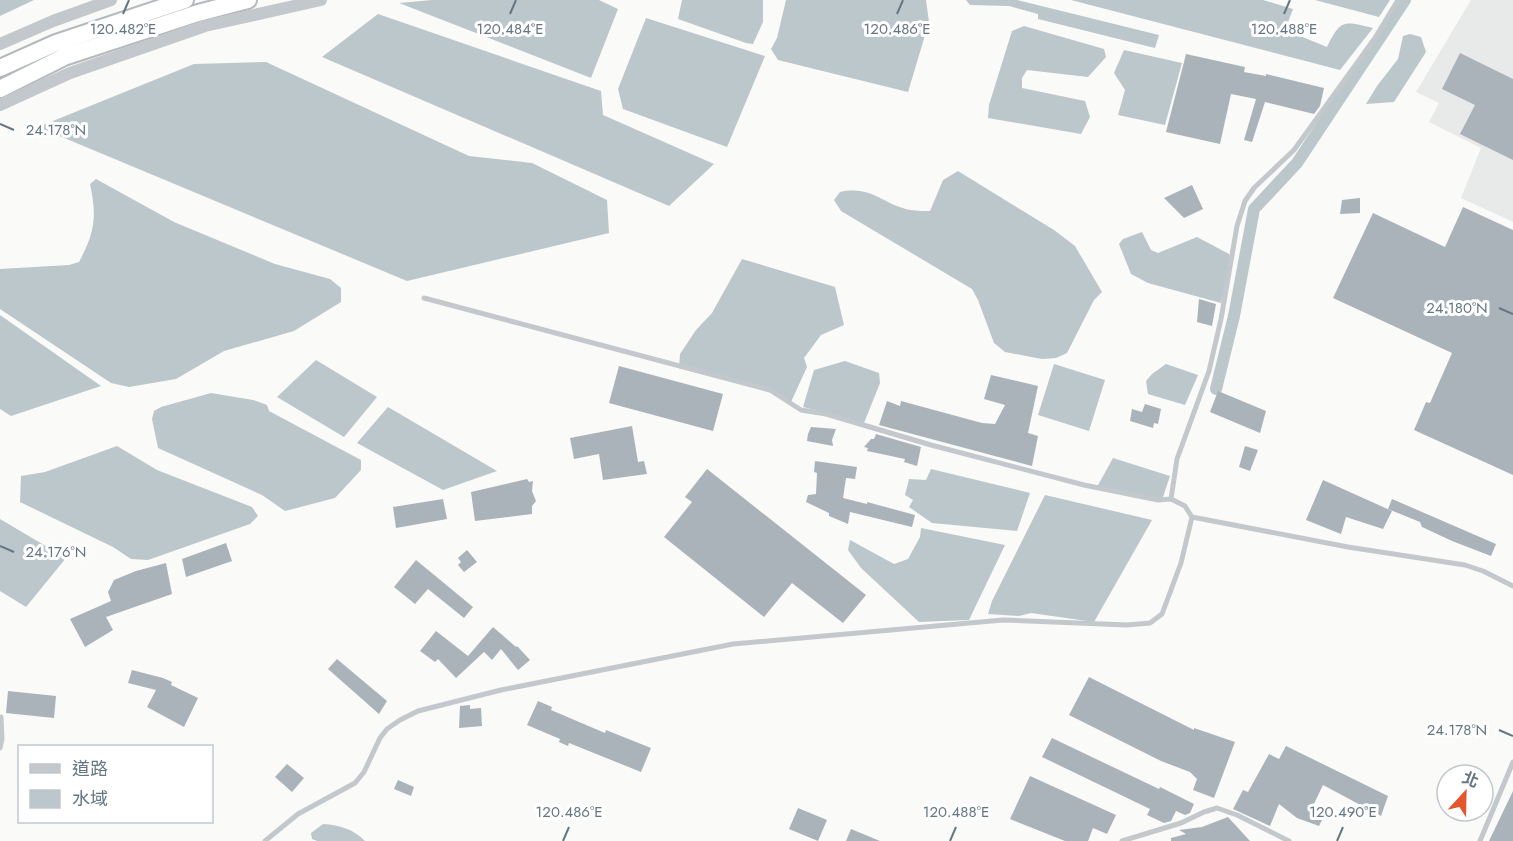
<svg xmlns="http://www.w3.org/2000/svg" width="1513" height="841" font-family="Jost,'Noto Sans TC',sans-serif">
<rect width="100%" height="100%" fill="#fafaf8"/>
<!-- built -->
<path fill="#e8e9e9" d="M 1471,0 L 1513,0 L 1513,222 L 1461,198 L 1481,148 L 1429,122 L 1439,103 L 1416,92 Z"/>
<!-- water -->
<path fill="#bbc7cb" d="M 0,0 L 34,0 L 0,16 Z
M 432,0 L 599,0 L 618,9 L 591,78 L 399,3 Z
M 682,0 L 763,0 L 763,22 L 753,44 L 746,43 L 678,19 Z
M 786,0 L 926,0 L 929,22 L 908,92 L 778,60 L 771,49 L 777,38 Z
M 966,0 L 1017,0 L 1159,35 L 1155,48 L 1038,19 L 1038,14 L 1009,6 L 970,5 Z
M 1071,0 L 1263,0 L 1293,9 L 1287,25 L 1295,34 L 1327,47 C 1341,19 1343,21 1373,28 L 1340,70 Z
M 1315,0 L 1390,0 L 1379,17 Z
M 378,14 L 601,91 L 603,115 L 714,164 L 669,206 L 322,57 Z
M 646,18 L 765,56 L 727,147 L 623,109 L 618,89 Z
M 1024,26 L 1104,49 L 1106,57 L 1088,77 L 1027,70 L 1022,78 L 1022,88 L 1085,101 L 1090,117 L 1081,134 L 988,118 L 989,105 L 1012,31 Z
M 1410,34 L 1421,37 L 1426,52 L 1394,102 L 1366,104 L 1377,86 L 1398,59 L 1403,36 Z
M 1124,50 L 1182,63 L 1165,125 L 1118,115 L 1125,90 L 1114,73 Z
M 266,62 L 469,156 L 532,163 L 607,200 L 609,233 L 407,281 L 38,127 L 194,64 Z
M 958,171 L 1054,230 L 1075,246 L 1102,292 L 1094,300 L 1067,353 L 1056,358 L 1042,359 L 1005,352 L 994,343 L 978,300 L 972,289 L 841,211 L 834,200 L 840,192 C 873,185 884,206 911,210 C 917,211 924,211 930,211 L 943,180 Z
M 96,179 L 174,222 L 275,264 L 330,279 L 341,288 L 341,302 L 294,331 L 224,351 L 176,379 L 129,387 L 111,383 L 0,309 L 0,269 L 69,265 L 79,262 C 95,232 97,217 90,184 Z
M 1142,232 L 1151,250 L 1158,253 L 1197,237 L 1229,254 L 1231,263 L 1221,303 L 1148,283 L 1131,274 L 1119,244 L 1123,239 Z
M 742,259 L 835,287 L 844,325 L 821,335 L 804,358 L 807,367 L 791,402 L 778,394 L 679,368 L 680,354 L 696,330 L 712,313 Z
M 0,315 L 101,386 L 11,416 L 0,409 Z
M 316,360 L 377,397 L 344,437 L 277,397 Z
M 845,361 L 879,373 L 880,383 L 864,423 L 803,407 L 814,370 Z
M 1054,364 L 1105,380 L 1089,431 L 1038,415 Z
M 1166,364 L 1198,375 L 1185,405 L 1148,394 L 1146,381 L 1152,374 Z
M 211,393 L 253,400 L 267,405 L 269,411 L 361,460 L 361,470 L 335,498 L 285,511 L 262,495 L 158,448 L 152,419 L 154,411 L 161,407 Z
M 388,407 L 497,471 L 443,490 L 357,443 Z
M 117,446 L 157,470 L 252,507 L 258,516 L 250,524 L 148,560 L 131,559 L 113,547 L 20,502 L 21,476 L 45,472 Z
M 1113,458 L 1170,476 L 1162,500 L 1097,487 Z
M 931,469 L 1030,493 L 1017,531 L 932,523 L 909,507 L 913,500 L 905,495 L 909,479 L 926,480 Z
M 1045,495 L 1152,520 L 1094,622 L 1031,613 L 1019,616 L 988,614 L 992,601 Z
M 0,519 L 66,558 L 26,607 L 0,591 Z
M 921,528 L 1005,545 L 969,620 L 919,622 L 861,568 L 848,550 L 850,540 L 894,564 L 908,559 L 920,537 Z
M 323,824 C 340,825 353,829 365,841 L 317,841 L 312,839 L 311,833 Z"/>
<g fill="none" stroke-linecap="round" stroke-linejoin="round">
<!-- canal -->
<path stroke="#bbc7cb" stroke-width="12" d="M 1216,389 L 1234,316 L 1254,209 L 1297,163 L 1405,0"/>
</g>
<!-- building -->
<path fill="#aab3b9" d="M 1460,53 L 1513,79 L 1513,160 L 1460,134 L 1475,105 L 1442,89 Z
M 1186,54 L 1245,67 L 1244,72 L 1266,76 L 1266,74 L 1324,88 L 1320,106 L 1314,114 L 1265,102 L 1252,142 L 1244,140 L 1256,99 L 1231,94 L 1220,144 L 1166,132 Z
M 1192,185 L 1203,209 L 1184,218 L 1164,198 Z
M 1360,198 L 1360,213 L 1340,214 L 1342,200 Z
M 1463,207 L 1513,230 L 1513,475 L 1414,430 L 1426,402 L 1430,403 L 1452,353 L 1333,298 L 1373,213 L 1445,247 Z
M 1199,299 L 1216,304 L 1212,326 L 1197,322 Z
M 619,366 L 723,394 L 713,431 L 609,403 Z
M 991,375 L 1038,386 L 1028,433 L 1038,436 L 1032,466 L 879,425 L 887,401 L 900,406 L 901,401 L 982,423 L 995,424 L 1005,405 L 984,399 Z
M 1218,391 L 1266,411 L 1260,433 L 1210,412 Z
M 1145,404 L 1161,409 L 1158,424 L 1154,423 L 1153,428 L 1130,421 L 1132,409 L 1142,412 Z
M 632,426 L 638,462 L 644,461 L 647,474 L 603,480 L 599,454 L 574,459 L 570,438 Z
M 811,427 L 836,429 L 832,440 L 833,446 L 807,441 L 808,434 Z
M 876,434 L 921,447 L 917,466 L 904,462 L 905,459 L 867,451 L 868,448 L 864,447 L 871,439 L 874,439 Z
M 1245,446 L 1258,450 L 1250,471 L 1239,467 Z
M 815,461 L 857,467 L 855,479 L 846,478 L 843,498 L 867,504 L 867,502 L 915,515 L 912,527 L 850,512 L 848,524 L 829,516 L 829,513 L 806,502 L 808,495 L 816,494 L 817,473 L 814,472 Z
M 707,469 L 866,595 L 843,623 L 792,583 L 764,617 L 664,537 L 692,502 L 685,497 Z
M 527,479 L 529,482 L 533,481 L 532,491 L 536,501 L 532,506 L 532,514 L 475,521 L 471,492 Z
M 1323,480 L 1392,511 L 1383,529 L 1346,517 L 1341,534 L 1306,520 Z
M 443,499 L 447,519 L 396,528 L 393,507 Z
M 1392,499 L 1496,544 L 1491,556 L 1452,541 L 1422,527 L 1420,522 L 1388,509 Z
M 226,543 L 232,561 L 186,577 L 182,559 Z
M 467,550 L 477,562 L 464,572 L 458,565 L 461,562 L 458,558 Z
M 416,560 L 473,607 L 464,618 L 428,589 L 415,604 L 394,587 Z
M 166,563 L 172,594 L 106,617 L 113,630 L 85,647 L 70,619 L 111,601 L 108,592 L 114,580 L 136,571 Z
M 493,627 L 516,647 L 517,646 L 530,660 L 518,670 L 501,649 L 492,660 L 484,652 L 456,678 L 438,659 L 435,662 L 420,651 L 436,631 L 468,656 Z
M 337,659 L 387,701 L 379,714 L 328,669 Z
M 132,670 L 163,678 L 172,682 L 171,685 L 198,698 L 184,727 L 147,707 L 156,690 L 128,683 Z
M 1089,677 L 1194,730 L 1194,728 L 1235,742 L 1214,798 L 1193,790 L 1197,779 L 1190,772 L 1161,761 L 1069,715 Z
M 8,691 L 56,696 L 54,718 L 6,713 Z
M 538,701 L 552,707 L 551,710 L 605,733 L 606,730 L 651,748 L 641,772 L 569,743 L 568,746 L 559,742 L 560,739 L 527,725 Z
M 470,705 L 470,709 L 481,708 L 482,726 L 459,728 L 460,706 Z
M 1052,738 L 1159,789 L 1160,787 L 1194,804 L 1190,813 L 1185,815 L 1176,811 L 1171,821 L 1164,823 L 1147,815 L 1150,809 L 1042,757 Z
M 1286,746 L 1388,796 L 1381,816 L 1323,785 L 1312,808 L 1325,814 L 1319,826 L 1297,818 L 1279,804 L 1270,826 L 1233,809 L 1243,790 L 1248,792 L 1269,754 L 1279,759 Z
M 287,764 L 304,778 L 292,792 L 275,777 Z
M 1030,776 L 1116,815 L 1107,834 L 1093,828 L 1088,841 L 1065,841 L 1010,819 Z
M 398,780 L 414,787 L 411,796 L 394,789 Z
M 1513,791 L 1513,841 L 1489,841 Z
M 798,808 L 827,820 L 818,841 L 789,829 Z
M 1228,817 L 1250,841 L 1171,841 L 1171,838 L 1186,834 L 1179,830 L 1202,827 Z
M 851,829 L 880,841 L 846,841 Z"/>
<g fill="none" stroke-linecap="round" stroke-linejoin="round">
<!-- trunk casing -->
<g stroke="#b4b9bd" stroke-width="20">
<path id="trunk" d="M 0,68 L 56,43 L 185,0
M 0,89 L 64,57 L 198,13 L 248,0"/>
</g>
<!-- service -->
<path stroke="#c3c8cc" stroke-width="5" d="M 1171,499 L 1177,459 L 1209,371 L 1221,319 L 1237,226 L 1245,201 L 1254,188 L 1294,150 L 1375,38 L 1398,0
M 1192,517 L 1348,547 L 1465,565 L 1483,571 L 1513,586
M 0,748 L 2,739 L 1,717
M 265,841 L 298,814 L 355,783 L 364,772 L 380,738 L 387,729 L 400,720 L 418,711 L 501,690 L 733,644 L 1003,620 L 1127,625 L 1150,623 L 1162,614 L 1181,563 L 1192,517 L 1185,506 L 1171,499 L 1158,500 L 1084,485 L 931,445 L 826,414 L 801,410 L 770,390 L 424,298
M 1122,841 L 1181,823 L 1204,812 L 1217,808 L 1237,815 L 1289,841
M 1480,841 L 1513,762"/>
<!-- tertiary -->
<path stroke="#c3c8cc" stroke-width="12" d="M 0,44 L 53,21 L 111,0
M 0,105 L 70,73 L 205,26 L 321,0"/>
<!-- trunk -->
<use href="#trunk" stroke="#fff" stroke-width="16"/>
</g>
<!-- ticks -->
<path fill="none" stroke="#657683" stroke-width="2" d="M 123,14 L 129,0M 510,14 L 516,0M 897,14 L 903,0M 1284,14 L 1290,0M 0,124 L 14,130M 1499,308 L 1513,314M 0,546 L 14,552M 1499,730 L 1513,736M 563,841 L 569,827M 950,841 L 956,827M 1337,841 L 1343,827"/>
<g font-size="15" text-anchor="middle" fill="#657683" stroke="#fff" stroke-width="6" stroke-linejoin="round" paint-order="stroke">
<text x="123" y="34">120.482°E</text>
<text x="510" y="34">120.484°E</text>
<text x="897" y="34">120.486°E</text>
<text x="1284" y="34">120.488°E</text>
<text x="56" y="135">24.178°N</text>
<text x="1457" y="313">24.180°N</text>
<text x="56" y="557">24.176°N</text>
<text x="1457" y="735">24.178°N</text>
<text x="569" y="817">120.486°E</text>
<text x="956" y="817">120.488°E</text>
<text x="1343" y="817">120.490°E</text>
</g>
<!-- legend -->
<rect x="18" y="745" width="195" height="78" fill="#ffffff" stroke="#c1c8cd" stroke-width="1.5"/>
<rect x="30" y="764" width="30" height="9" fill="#c3c8cc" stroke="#c1c8cd" stroke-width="1.5"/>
<text x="72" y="775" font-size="18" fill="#657683">道路</text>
<rect x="30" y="790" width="30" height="18" fill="#bbc7cb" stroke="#c1c8cd" stroke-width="1.5"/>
<text x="72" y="805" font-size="18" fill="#657683">水域</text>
<!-- north arrow -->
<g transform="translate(1465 793) rotate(22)"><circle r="28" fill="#ffffff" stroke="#c1c8cd" stroke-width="1.5"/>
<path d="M0-4.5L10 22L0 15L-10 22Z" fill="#e4572e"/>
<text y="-9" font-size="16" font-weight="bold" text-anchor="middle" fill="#657683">北</text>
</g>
</svg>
